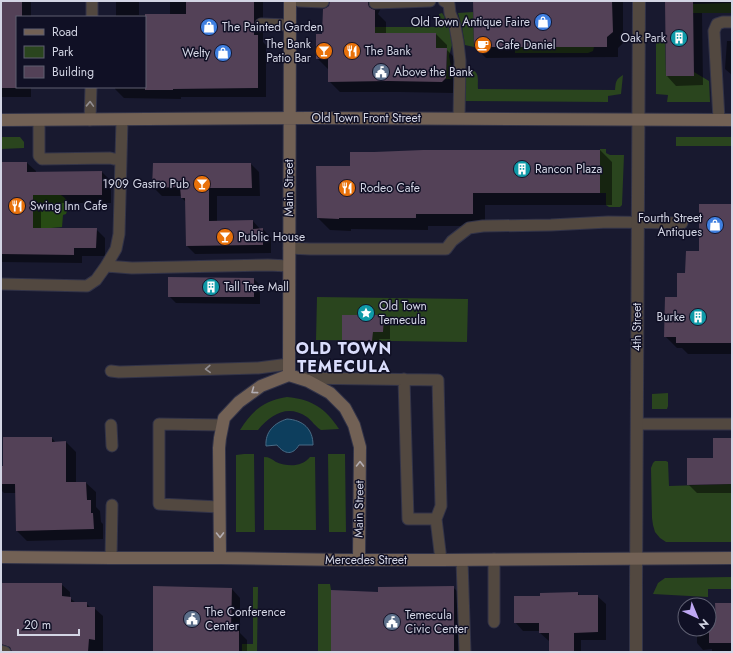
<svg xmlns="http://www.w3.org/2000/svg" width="733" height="653" font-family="Jost,sans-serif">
<rect width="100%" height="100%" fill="#18192f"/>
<!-- green -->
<path fill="#2a451e" d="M 732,3 L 732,13 L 693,13 L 693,4 Z
M 473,12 L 474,47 L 465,45 L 462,27 L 458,13 Z
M 442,13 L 444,16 L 450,31 L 452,45 L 449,56 L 452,71 L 451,79 L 446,79 L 447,48 L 436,48 L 436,33 L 375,33 L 375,27 L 439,27 L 439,14 Z
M 665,39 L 666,76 L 693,76 L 694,72 L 709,81 L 710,102 L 667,102 L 668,95 L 656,94 L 656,40 Z
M 515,47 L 594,47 L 593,51 L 588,53 L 515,53 Z
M 469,70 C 481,70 477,81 478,89 L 615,90 C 616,82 615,80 623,75 L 621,94 L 608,96 L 608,102 L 465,101 L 466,73 Z
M 1,137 L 20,137 L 24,142 L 24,148 L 1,149 Z
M 676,137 L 732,137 L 732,146 L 676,146 Z
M 600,149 L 606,149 L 606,153 L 610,155 L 624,155 L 622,205 L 620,207 L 609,207 L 606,205 L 606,193 L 600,193 Z
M 317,297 L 468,299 L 467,342 L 316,340 Z
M 668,393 L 668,406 L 667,409 L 652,409 L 652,394 Z
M 287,397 C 312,399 326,409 339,429 L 321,430 C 316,427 312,421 307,417 C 288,404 271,414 258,430 L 240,430 C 253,410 263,401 287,397 Z
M 244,454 L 254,454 L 255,532 L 236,532 L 236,455 Z
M 328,454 L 345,454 L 346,532 L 329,532 Z
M 264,457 C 269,457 272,459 276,462 C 288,467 302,467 310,457 L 315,457 L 316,530 L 264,530 Z
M 655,461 L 666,461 L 668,462 L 669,486 L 732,484 L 732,542 L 666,542 L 660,538 L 655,532 L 653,525 L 652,518 L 651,468 L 653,463 Z
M 732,577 L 732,589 L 708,589 L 708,597 L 653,594 L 658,583 L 665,578 Z
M 318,584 L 330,584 L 331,590 L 331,652 L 318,652 Z
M 253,587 L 258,587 L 257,652 L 242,652 L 242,644 L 253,644 Z"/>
<!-- forest -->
<path fill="#274b14" d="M 33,187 C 42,189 68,192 68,205 C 68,208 67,211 66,214 L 63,215 L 62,227 L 51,228 L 50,232 L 29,233 Z"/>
<!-- water -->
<path fill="#0d3e5d" stroke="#486b86" d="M 287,419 C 303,420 313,429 313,445 L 299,445 C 293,455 285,455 277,445 L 266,446 C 265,432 274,423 287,419 Z"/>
<!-- shadow -->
<path fill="#0007" d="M 1,1 L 31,1 L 31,17 L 17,17 L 17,87 L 31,87 L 31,97 L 1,97 Z
M 116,1 L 139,1 L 139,15 L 170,15 L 170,1 L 263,1 L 263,42 L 266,45 L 266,97 L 181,97 L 181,99 L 124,98 L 115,89 L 115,87 L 145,87 L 145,17 L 116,17 Z
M 331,1 L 386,1 L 380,10 L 378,14 L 386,22 L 386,34 L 436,34 L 447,45 L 447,50 L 457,60 L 457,89 L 453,93 L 400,92 L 340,92 L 329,81 L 328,69 L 317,58 Z
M 474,1 L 623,1 L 623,43 L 618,48 L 618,57 L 486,58 L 475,47 Z
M 666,1 L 732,1 L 732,13 L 702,13 L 703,85 L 676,86 L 667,76 Z
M 727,41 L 732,41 L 732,75 L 725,69 Z
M 600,150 L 612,162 L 612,205 L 485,205 L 485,226 L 428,226 L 428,230 L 351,229 L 351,231 L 330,230 L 318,218 L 351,167 Z
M 1,163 L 27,163 L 36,171 L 36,173 L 102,172 L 111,181 L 111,203 L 41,203 L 41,229 L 96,229 L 105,238 L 105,256 L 82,256 L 82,263 L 2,262 L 1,265 Z
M 154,164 L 251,164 L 259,172 L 260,196 L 217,196 L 217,222 L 253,221 L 260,229 L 263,229 L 271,238 L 271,253 L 195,254 L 187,246 L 187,203 L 182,198 L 182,196 L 162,196 L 153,187 Z
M 732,205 L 732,354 L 688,354 L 682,348 L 677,348 L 665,336 L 686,274 L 700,252 Z
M 254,279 L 260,285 L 260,304 L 176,303 L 169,296 Z
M 383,316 L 390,323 L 390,339 L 379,339 L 379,347 L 349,346 L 343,340 Z
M 52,438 L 56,443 L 66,442 L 76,452 L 76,483 L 86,483 L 96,492 L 96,507 L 100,511 L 101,522 L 103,524 L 103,539 L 27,541 L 17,531 L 16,493 L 4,493 L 1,490 L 1,467 L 4,467 Z
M 732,439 L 732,493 L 697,493 L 688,484 L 714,459 Z
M 1,584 L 61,584 L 70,592 L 70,598 L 76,603 L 86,603 L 91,608 L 94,608 L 103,616 L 103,652 L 1,652 Z
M 453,587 L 462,596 L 462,652 L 332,652 L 379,593 Z
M 232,589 L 240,598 L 240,633 L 247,640 L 247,652 L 154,652 Z
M 578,593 L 580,596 L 597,596 L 606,604 L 606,640 L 581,640 L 581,652 L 550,652 L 550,641 L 549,641 L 540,633 L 540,631 L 523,631 L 515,622 L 541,597 Z
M 732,604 L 732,652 L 712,652 L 712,649 L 703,650 L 697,643 L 697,629 L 709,629 L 709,621 L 717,621 Z"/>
<!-- building -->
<path fill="#534157" d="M 1,1 L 22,1 L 22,17 L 17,17 L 17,88 L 1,88 Z
M 186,1 L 254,1 L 254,35 L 258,35 L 258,88 L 173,89 L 173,90 L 145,90 L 145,14 L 186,14 Z
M 330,1 L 368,1 L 368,4 L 369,7 L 372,9 L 375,10 L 375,33 L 436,33 L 436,48 L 447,48 L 446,78 L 442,82 L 388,81 L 328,82 L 328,58 L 316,59 L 316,34 L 322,34 L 323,9 L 326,8 L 329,6 Z
M 473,1 L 612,1 L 613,32 L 607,37 L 607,47 L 474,47 Z
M 665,1 L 693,1 L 694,76 L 666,76 Z
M 423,150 L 600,150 L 600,193 L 473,193 L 473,214 L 416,214 L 416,218 L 339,218 L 339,219 L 317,218 L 316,166 L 350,166 L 350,152 L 374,152 Z
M 1,162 L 27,162 L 27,172 L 102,171 L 102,195 L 33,195 L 33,228 L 97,228 L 96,248 L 74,248 L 74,255 L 1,254 Z
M 153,163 L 251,163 L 252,188 L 209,188 L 209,221 L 253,220 L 253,229 L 263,228 L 263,245 L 186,246 L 185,198 L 181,198 L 180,187 L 152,188 Z
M 699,204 L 732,204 L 732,343 L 676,343 L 676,337 L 664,337 L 665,297 L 677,297 L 677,273 L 685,273 L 686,251 L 699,251 Z
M 168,277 L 254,278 L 254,297 L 168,297 Z
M 342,315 L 384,315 L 383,332 L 373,332 L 372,341 L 342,340 Z
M 3,437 L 52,437 L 52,442 L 66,441 L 66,482 L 86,482 L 87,500 L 91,500 L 91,513 L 93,513 L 94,529 L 16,531 L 15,484 L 1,484 L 1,466 L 3,466 Z
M 713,438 L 732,438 L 732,484 L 687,485 L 687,458 L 713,458 Z
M 1,583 L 62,583 L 62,596 L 71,597 L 71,602 L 87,602 L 87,607 L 95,607 L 95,640 L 89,639 L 88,652 L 12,652 L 10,647 L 1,644 Z
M 153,586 L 232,588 L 231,630 L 239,631 L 239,652 L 153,652 Z
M 454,586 L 454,652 L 331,652 L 331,590 L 378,592 L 378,587 Z
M 578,592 L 578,595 L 598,595 L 598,632 L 574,633 L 574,652 L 549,652 L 549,633 L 539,633 L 539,623 L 514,623 L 514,596 L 540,596 L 540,593 Z
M 715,603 L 732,603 L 732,643 L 709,643 L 709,620 L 716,620 Z"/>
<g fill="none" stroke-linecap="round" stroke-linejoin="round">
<!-- lane casing -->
<g stroke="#323348" stroke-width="13">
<path id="lane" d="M 299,1 L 323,2
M 444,1 L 449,4 L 450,13 L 455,26 L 458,43 L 460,61 L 459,118
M 375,3 L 430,1
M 92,17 L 92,1
M 261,24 L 289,25
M 719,119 L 714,31 L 717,24 L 723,22 L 732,22
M 39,120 L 39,156 L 42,159 L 110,158 L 114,159 L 121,159
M 90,120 L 91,87
M 289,248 L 310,249 L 446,249 L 452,241 L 469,228 L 483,226 L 551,225 L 608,222 L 682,223
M 106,266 L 132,268 L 268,265 L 289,266
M 1,284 L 87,286 L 96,280 L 106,266 L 116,249 L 119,234 L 122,120
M 111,371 L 119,372 L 258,368 L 289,364
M 300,378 L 438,380 L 441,506 L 436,519 L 441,560
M 404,379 L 408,519 L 436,519
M 637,424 L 732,424
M 111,425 L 112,446
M 219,507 L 159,504 L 159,424 L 222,425
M 111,558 L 112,505
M 462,560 L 465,652
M 494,622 L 494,559
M 1,651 L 5,652"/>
</g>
<!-- street casing -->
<g stroke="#323348" stroke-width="14">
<path id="street" d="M 636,652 L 636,586 L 639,1"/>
</g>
<!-- secondary casing -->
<g stroke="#323348" stroke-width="14">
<path id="secondary" d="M 1,120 L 312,118 L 732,120
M 289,375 L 290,1
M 1,557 L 111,558 L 220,558 L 344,560 L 441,560 L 732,558
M 220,558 L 219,448 L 220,438 L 224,418 L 239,402 L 261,386 L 289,375 L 308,381 L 330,393 L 345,408 L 354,425 L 360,447 L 359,559"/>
</g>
<!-- lane -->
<use href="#lane" stroke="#524840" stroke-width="11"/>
<!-- street -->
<use href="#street" stroke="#524840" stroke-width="12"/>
<!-- secondary -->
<use href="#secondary" stroke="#726155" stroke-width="12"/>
</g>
<!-- one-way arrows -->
<defs><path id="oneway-chevron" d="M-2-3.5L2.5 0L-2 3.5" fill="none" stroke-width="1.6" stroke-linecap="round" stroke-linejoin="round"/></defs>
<g stroke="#928e92">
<use href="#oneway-chevron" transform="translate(90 104) rotate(-88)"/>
<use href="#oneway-chevron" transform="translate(208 369) rotate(178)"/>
</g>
<g stroke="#b1acb2">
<use href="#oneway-chevron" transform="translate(254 391) rotate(144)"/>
<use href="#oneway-chevron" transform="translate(360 464) rotate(-89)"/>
<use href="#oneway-chevron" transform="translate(220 535) rotate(89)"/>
</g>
<!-- icons -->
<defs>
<g id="shop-disc" transform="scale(0.9)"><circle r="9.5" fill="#3f7fe0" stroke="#101025"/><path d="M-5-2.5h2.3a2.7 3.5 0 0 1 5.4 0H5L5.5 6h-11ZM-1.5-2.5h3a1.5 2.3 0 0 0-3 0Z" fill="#fff"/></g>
<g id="building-disc" transform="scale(0.9)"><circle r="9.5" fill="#0f9aa8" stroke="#101025"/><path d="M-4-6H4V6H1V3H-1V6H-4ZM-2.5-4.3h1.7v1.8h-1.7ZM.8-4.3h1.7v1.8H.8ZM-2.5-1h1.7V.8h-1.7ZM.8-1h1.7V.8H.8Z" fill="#fff"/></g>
<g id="cafe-disc" transform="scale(0.9)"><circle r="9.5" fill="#e8710a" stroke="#101025"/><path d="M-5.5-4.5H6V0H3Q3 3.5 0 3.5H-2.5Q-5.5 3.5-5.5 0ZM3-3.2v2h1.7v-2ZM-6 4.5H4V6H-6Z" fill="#fff"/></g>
<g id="bar-disc" transform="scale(0.9)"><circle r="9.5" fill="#e8710a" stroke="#101025"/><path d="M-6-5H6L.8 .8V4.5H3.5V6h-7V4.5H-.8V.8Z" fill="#fff"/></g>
<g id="restaurant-disc" transform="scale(0.9)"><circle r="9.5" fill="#e8710a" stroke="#101025"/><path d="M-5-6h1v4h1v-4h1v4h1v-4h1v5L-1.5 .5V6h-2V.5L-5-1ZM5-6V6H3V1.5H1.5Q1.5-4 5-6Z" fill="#fff"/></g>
<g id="civic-disc" transform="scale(0.9)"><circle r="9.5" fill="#5c6f8a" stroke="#101025"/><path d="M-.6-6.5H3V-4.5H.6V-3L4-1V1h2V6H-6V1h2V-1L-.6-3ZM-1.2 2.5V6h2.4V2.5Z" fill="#fff"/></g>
<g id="sight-disc" transform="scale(0.9)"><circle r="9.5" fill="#0f9aa8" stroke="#101025"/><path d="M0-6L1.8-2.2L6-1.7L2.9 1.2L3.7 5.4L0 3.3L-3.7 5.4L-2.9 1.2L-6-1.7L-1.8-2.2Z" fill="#fff"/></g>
</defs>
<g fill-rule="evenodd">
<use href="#shop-disc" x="543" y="22"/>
<use href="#shop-disc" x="209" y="27"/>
<use href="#building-disc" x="679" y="38"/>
<use href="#cafe-disc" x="483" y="45"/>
<use href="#bar-disc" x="324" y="51"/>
<use href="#restaurant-disc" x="352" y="51"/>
<use href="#shop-disc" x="223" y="53"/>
<use href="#civic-disc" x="381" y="72"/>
<use href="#building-disc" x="522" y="169"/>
<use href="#bar-disc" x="202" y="184"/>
<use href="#restaurant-disc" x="347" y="188"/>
<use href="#restaurant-disc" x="17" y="206"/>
<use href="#shop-disc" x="715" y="225"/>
<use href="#bar-disc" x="225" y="237"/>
<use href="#building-disc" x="211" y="287"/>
<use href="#sight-disc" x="366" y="313"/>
<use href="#building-disc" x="698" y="317"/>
<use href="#civic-disc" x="192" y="619"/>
<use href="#civic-disc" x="392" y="622"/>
</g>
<g text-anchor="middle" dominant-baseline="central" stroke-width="3" stroke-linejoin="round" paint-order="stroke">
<!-- poi labels -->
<g font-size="12" fill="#d3d5e4" stroke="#101025" text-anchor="start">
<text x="530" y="22" text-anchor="end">Old Town Antique Faire</text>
<text x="222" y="27">The Painted Garden</text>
<text x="666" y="38" text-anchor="end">Oak Park</text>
<text x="311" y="44" text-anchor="end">The Bank<tspan x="311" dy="14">Patio Bar</tspan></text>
<text x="496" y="45">Cafe Daniel</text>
<text x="365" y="51">The Bank</text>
<text x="210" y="53" text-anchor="end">Welty</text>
<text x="394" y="72">Above the Bank</text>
<text x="535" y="169">Rancon Plaza</text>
<text x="189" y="184" text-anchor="end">1909 Gastro Pub</text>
<text x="360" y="188">Rodeo Cafe</text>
<text x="30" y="206">Swing Inn Cafe</text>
<text x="702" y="218" text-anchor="end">Fourth Street<tspan x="702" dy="14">Antiques</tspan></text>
<text x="238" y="237">Public House</text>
<text x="224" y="287">Tall Tree Mall</text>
<text x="379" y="306">Old Town<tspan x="379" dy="14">Temecula</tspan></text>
<text x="685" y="317" text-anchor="end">Burke</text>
<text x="205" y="612">The Conference<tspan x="205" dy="14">Center</tspan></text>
<text x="405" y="615">Temecula<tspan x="405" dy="14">Civic Center</tspan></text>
</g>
<!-- street labels -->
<g font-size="12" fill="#d3d5e4" stroke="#101025">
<text x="366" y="118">Old Town Front Street</text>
<text transform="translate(289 188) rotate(-90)">Main Street</text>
<text transform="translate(637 327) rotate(-90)">4th Street</text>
<text transform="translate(359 509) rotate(-89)">Main Street</text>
<text x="366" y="560">Mercedes Street</text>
</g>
<!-- district labels -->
<g font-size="16" font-weight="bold" letter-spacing="1" fill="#daddfc" stroke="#101025">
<text x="344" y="348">OLD TOWN<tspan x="344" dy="18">TEMECULA</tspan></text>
</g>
</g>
<!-- border -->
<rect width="733" height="653" fill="none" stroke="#d3d5e4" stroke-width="4"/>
<!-- legend -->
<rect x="16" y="16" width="130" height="72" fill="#101025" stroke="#5e5f71"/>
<rect x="24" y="29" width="20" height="6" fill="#726155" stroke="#5e5f71"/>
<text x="52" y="36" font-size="12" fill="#d3d5e4">Road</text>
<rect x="24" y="46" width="20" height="12" fill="#2a451e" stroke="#5e5f71"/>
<text x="52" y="56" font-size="12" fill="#d3d5e4">Park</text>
<rect x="24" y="66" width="20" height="12" fill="#534157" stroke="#5e5f71"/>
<text x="52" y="76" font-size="12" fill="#d3d5e4">Building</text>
<!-- north arrow -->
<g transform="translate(697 617) rotate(136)"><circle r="19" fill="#101025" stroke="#5e5f71"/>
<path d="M0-3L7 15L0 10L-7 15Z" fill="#bfa8f4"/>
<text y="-6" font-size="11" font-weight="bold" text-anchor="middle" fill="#d3d5e4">N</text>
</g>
<!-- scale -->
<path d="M18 629v6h61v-6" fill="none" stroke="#d3d5e4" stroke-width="2"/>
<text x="24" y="629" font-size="12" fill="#d3d5e4" stroke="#101025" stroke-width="3" paint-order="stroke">20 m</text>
</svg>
